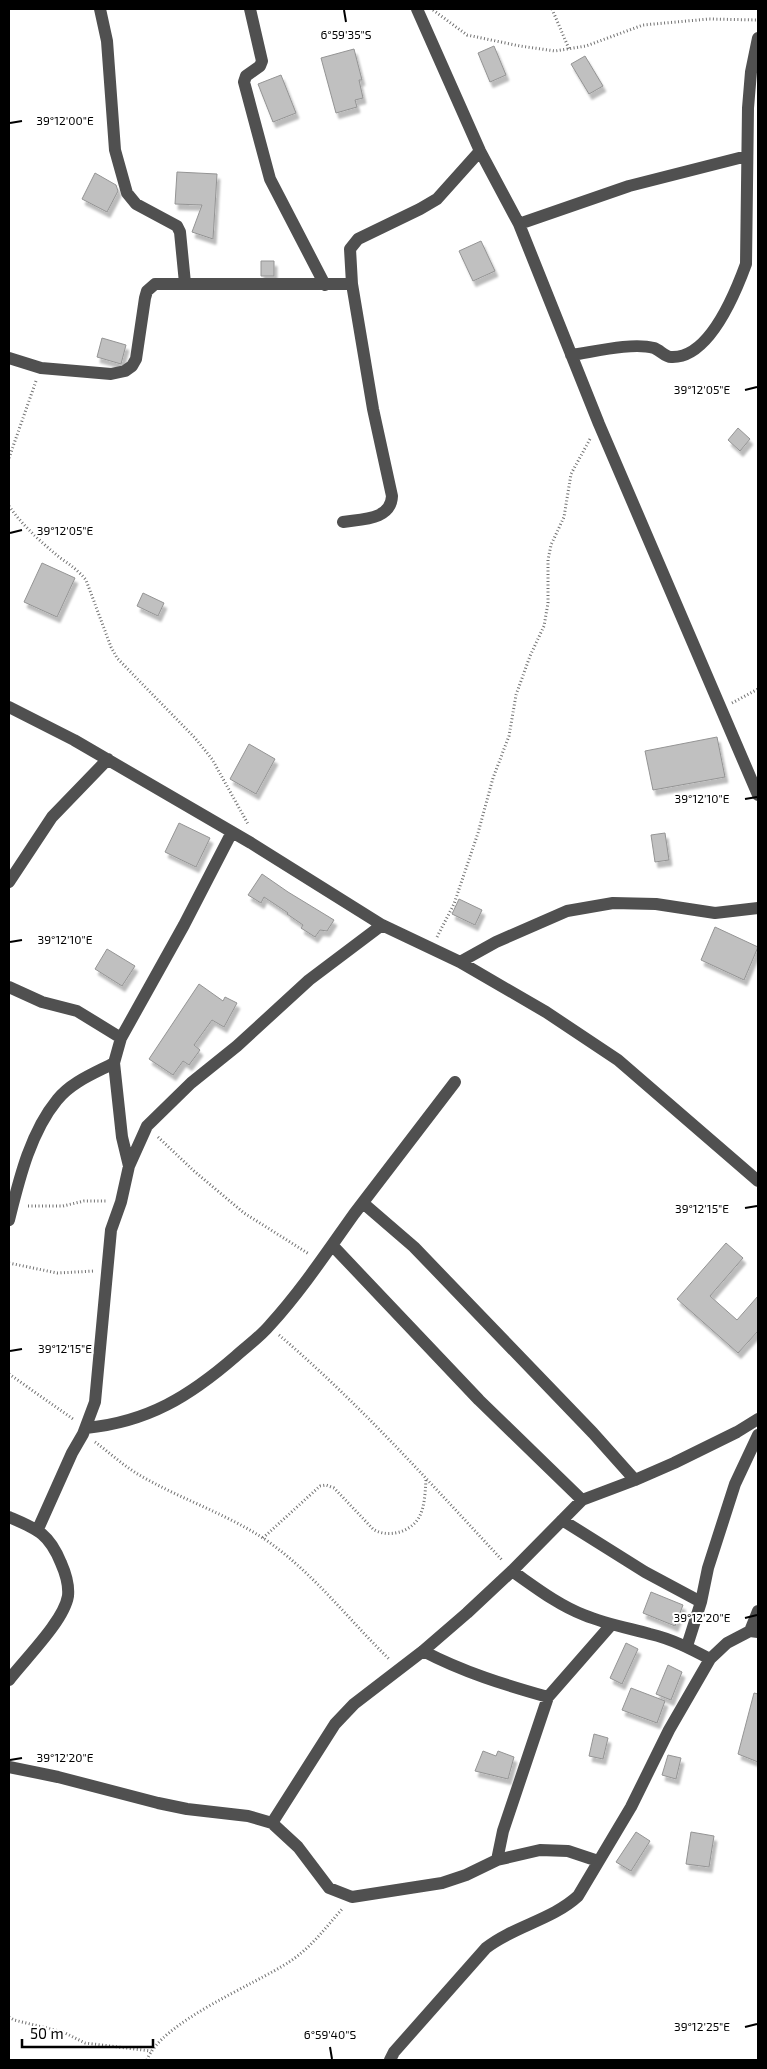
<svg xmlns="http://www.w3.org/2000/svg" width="767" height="2069" font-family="'Exo 2',sans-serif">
<defs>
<filter id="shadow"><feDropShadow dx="3" dy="5.5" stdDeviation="1" flood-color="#0004"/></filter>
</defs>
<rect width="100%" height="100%" fill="#fff"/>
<!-- building -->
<path fill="#c0c0c0" stroke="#949494" filter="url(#shadow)" d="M 494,46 L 506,75 L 490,82 L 478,53 Z
M 354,49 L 362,80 L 359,80 L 363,98 L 355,100 L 357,107 L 336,113 L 321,58 Z
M 585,56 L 603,86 L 589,94 L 571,64 Z
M 281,75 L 296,113 L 273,122 L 258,84 Z
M 177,172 L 217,174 L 213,239 L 192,232 L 202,205 L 175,204 Z
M 95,173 L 116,185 L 118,191 L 107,212 L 82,199 Z
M 481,241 L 495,271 L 473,281 L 459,251 Z
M 261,261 L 274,261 L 274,276 L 261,276 Z
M 102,338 L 126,345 L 121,364 L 97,357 Z
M 738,428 L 750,439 L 740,451 L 728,440 Z
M 42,563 L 75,578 L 57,617 L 24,602 Z
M 143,593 L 164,603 L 158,616 L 137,606 Z
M 717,737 L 725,777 L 653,790 L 645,751 Z
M 249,744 L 275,759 L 256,794 L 230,779 Z
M 179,823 L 210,838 L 196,867 L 165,852 Z
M 665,833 L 669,860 L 655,862 L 651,835 Z
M 262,874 L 288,892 L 334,920 L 327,931 L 320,930 L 315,937 L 301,928 L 303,925 L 287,914 L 288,913 L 264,897 L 261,903 L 248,895 Z
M 459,899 L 482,910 L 475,925 L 452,914 Z
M 715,927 L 758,947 L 744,980 L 701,960 Z
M 107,949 L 135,966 L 122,986 L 95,969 Z
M 199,984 L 223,1001 L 225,997 L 237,1003 L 224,1027 L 212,1020 L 194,1045 L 200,1050 L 189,1065 L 183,1061 L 173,1075 L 149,1059 Z
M 726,1243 L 743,1258 L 710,1296 L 737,1320 L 758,1296 L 758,1331 L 738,1353 L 677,1299 Z
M 651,1592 L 683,1605 L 675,1626 L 643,1613 Z
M 626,1643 L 638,1649 L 622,1684 L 610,1678 Z
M 668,1665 L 682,1672 L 671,1700 L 656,1694 Z
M 631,1688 L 665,1701 L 657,1723 L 622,1710 Z
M 754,1693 L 758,1694 L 758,1762 L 738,1754 Z
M 594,1734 L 608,1738 L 603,1759 L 589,1756 Z
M 483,1751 L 496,1756 L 498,1751 L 514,1757 L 508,1779 L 475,1771 Z
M 668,1755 L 681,1758 L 676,1779 L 662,1775 Z
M 636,1832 L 650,1841 L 631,1871 L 616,1862 Z
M 691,1832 L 714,1836 L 709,1867 L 686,1864 Z"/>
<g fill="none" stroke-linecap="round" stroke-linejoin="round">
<!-- path -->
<path stroke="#727272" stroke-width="3" stroke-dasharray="1 2.5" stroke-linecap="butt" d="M 552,9 L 569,49
M 433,10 L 467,35 L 520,46 L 555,51 L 586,46 L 643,25 L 709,19 L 758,20
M 9,458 L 36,381
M 9,506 C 22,525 41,542 59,557 C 69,564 78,570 86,580 L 111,647 L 117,658 L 195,738 L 212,759 L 248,824
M 732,703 L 758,689
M 437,937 L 454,904 L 478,833 L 493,778 L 509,736 L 516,695 L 530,656 L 544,626 L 548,603 L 548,560 L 551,545 L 564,517 L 571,474 L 590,439
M 158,1137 L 194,1171 L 244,1213 L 309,1254
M 28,1206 L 63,1206 L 84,1201 L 106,1201
M 9,1263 L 57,1273 L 95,1271
M 279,1335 C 360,1404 431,1484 503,1561
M 9,1374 L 73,1419
M 95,1442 C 110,1453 125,1467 141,1476 C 181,1499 224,1513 263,1538 C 312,1571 347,1618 389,1659
M 263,1538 L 320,1486 L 326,1485 L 334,1488 L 373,1529 C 386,1538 409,1533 418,1519 C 425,1508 425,1493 426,1480
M 9,2017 L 14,2020 L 63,2032 L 85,2043 L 151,2051
M 147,2060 C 161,2022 254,1985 289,1962 C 311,1948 326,1927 343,1908"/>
<!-- minor -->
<path stroke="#505050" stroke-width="12" d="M 100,9 L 107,41 L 115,150 L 127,193 L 136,204 L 177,226 L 180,232 L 185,283
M 250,9 L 262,61 L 260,66 L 246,76 L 244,82 L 270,179 L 325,285
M 417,9 L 480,151 L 519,224 L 599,424 L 758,795
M 519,224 L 629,186 L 747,156
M 571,355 C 593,352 632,342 654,348 C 660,350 665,357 671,357 C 709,359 735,294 746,264 L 748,108 L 751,72 L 758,38
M 9,358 L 41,368 L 111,374 L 125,371 L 132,366 L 136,359 L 145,298 L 147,291 L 155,284 L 352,284
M 343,522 C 362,519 391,520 392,496 L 373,409 L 352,284 L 350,249 L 358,239 L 420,209 L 437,199 L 480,151
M 9,707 L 74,740 L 251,843 L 382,925 L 460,962 L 546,1012 L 618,1060 L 758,1181
M 9,882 L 52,817 L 108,759
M 460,962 L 496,942 L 567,911 L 613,903 L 656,904 L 715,913 L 758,908
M 9,987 L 42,1002 L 77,1011 L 121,1038
M 129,1166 L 122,1137 L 114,1063 L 121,1038 L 184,925 L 232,832
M 363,1203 L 414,1247 L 593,1433 L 635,1480
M 9,1220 C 19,1180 30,1133 57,1100 C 71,1082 95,1073 114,1063
M 332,1245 L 479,1400 L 582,1500
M 86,1428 C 148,1422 190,1396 236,1356 C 247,1346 260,1337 270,1325 C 301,1291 327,1252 354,1214 C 388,1170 421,1126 455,1082
M 9,1517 C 37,1529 49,1533 61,1563 C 65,1572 69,1586 68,1596 C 64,1621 25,1659 9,1680
M 562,1520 L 645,1572 L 701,1602
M 38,1529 L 72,1453 L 83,1434 L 95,1402 L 111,1230 L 121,1202 L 129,1166 L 147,1126 L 191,1083 L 237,1046 L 309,980 L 382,925
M 512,1571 C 535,1587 558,1605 584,1615 C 606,1624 628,1628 650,1634 C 672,1639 691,1649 710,1659
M 750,1631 L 758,1611
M 687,1646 L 701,1602 L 708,1568 L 735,1484 L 758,1435
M 423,1651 C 463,1672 505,1685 548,1697
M 9,1767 L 58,1777 L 158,1803 L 187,1809 L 248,1816 L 272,1823 L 298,1847 L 329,1888 L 352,1897 L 442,1883 L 466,1875 L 497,1860 L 540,1850 L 568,1851 L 598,1861
M 272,1823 L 335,1724 L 354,1704 L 423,1651 L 467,1613 L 512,1571 L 582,1500 L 635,1480 L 674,1463 L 737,1432 L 758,1419
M 497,1860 L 503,1831 L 548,1697 L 611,1625
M 390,2060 L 394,2052 L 486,1948 C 514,1926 552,1920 578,1896 L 631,1807 L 669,1730 L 710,1659 L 727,1643 L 750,1631 L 758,1632"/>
</g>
<!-- ticks -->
<path fill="none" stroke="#000" stroke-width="2" d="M 344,10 L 346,22M 10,123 L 22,121M 745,390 L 757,387M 10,533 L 22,530M 745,799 L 757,797M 10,942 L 22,940M 745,1208 L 757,1206M 10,1351 L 22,1349M 745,1618 L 757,1615M 10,1760 L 22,1758M 745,2027 L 757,2024M 330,2047 L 332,2059"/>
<g font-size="12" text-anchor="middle" fill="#000" stroke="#fff" stroke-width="4" stroke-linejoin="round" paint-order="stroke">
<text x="346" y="39">6°59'35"S</text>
<text x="65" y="125">39°12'00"E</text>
<text x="702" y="394">39°12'05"E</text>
<text x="65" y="535">39°12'05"E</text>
<text x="702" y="803">39°12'10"E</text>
<text x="65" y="944">39°12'10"E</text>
<text x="702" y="1213">39°12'15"E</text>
<text x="65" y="1353">39°12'15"E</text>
<text x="702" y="1622">39°12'20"E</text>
<text x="65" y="1762">39°12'20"E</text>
<text x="702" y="2031">39°12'25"E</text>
<text x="330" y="2039">6°59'40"S</text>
</g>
<!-- border -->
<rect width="767" height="2069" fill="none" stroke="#000000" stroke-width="20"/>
<!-- scale -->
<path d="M22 2039v8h131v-8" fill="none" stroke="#000000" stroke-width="2.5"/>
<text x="30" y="2039" font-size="15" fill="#000000" stroke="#ffffff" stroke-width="4" paint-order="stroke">50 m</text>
</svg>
